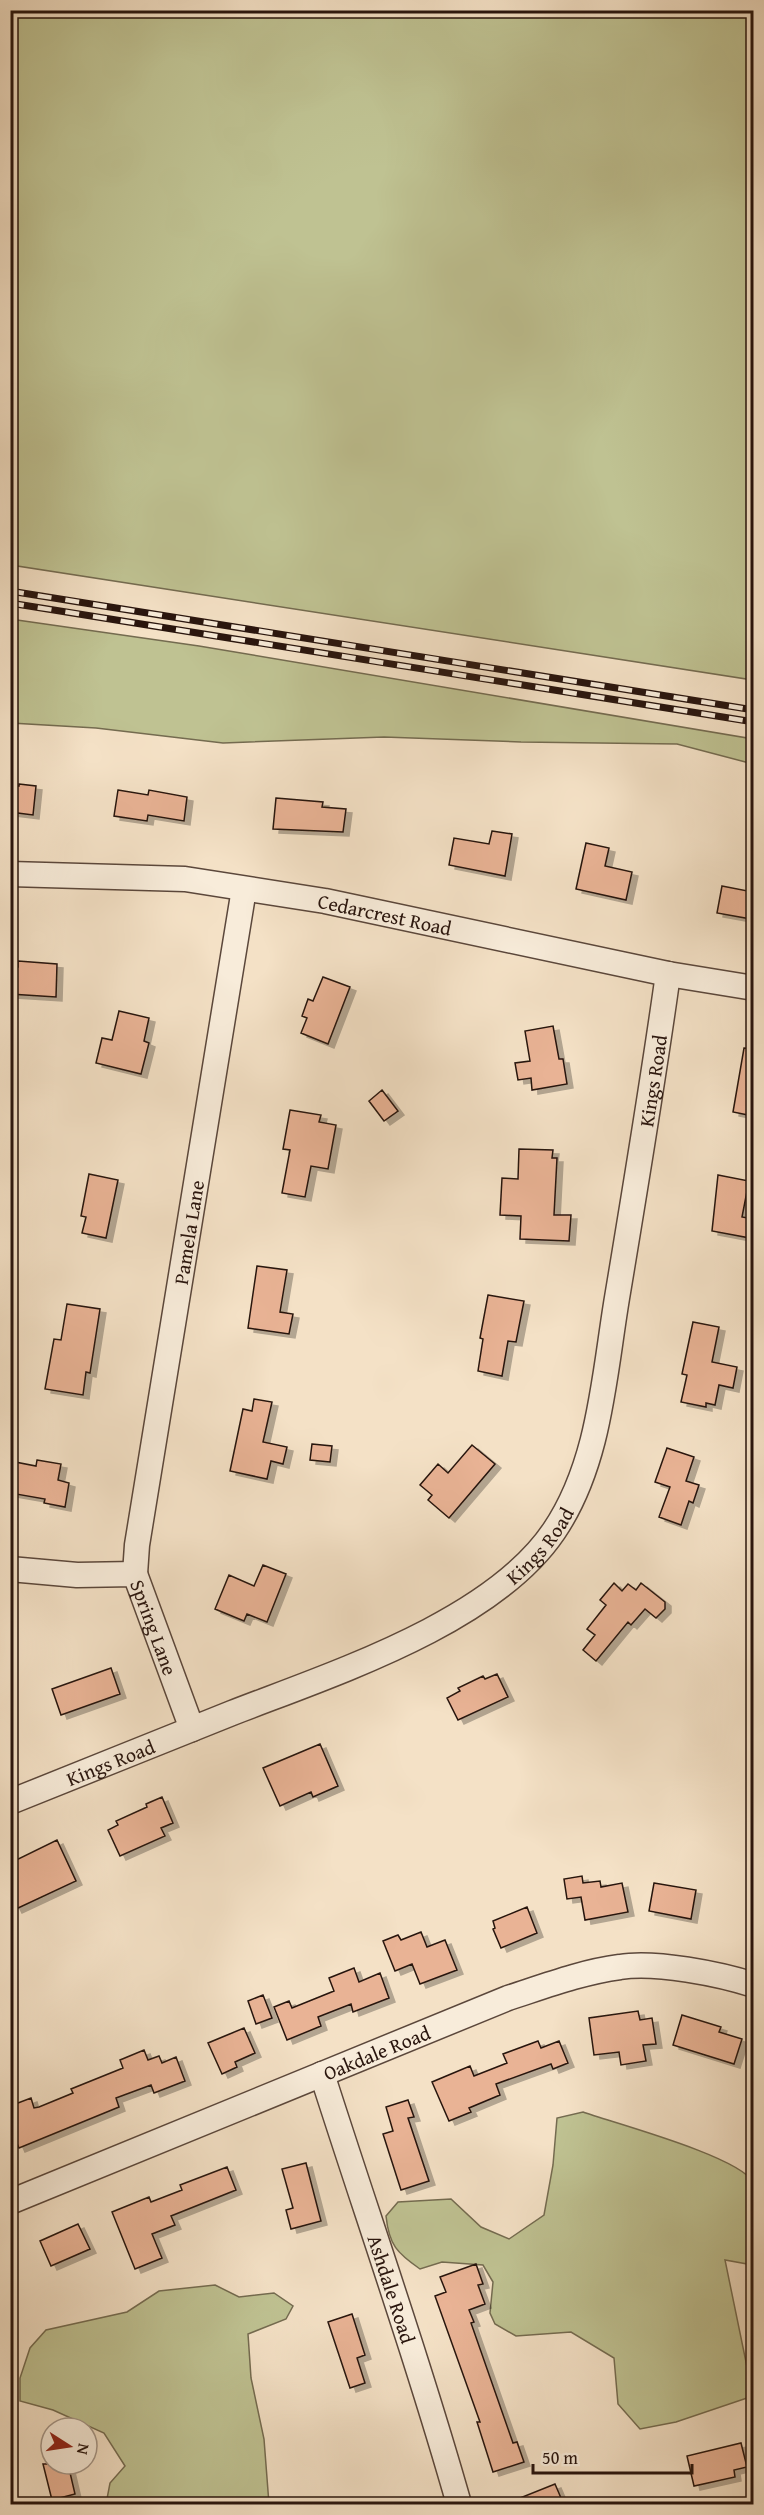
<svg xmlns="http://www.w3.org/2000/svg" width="764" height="2515" font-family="'Gentium Book Plus',serif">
<defs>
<filter id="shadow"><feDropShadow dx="6" dy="4" stdDeviation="0" flood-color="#0004"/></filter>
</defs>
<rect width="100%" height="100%" fill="#f4e1c6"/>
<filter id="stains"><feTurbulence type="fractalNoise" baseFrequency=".00333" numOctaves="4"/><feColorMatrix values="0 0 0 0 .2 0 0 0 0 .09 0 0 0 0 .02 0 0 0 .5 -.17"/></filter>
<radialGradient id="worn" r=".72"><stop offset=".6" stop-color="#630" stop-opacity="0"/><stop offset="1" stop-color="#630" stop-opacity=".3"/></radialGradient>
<!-- green -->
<path fill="#bfc292" stroke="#746b50" stroke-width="1.5" d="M 10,11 L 753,11 L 753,680 L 11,565 Z
M 10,619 L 199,646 L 753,739 L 753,764 L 677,744 L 521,742 L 384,737 L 223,743 L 96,728 L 11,723 Z
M 583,2112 C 617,2124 738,2156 753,2182 L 753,2265 L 725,2260 L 753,2396 L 676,2422 L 640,2429 L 618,2404 L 614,2358 L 571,2332 L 516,2336 L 495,2324 L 490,2313 L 493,2282 L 483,2265 L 442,2262 L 420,2269 C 397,2253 389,2245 386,2216 L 398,2202 L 451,2199 L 481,2227 L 509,2239 L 544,2215 L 553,2165 L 557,2118 Z
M 215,2285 L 239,2297 L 274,2293 L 293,2306 L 286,2319 L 248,2334 L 251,2378 L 264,2439 L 269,2504 L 106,2504 L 110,2483 L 125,2466 L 104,2433 L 53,2410 L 20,2401 L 20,2378 L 30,2348 L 46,2330 L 127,2312 L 159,2291 Z"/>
<!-- building -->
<path fill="#e9b395" stroke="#28140d" stroke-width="1.5" filter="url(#shadow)" d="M 19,784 L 36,786 L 33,815 L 10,812 L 10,786 L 19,786 Z
M 118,790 L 148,795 L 149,790 L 187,797 L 184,821 L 148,815 L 147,821 L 114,816 Z
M 276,798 L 323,802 L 322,807 L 346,809 L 343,832 L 273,829 Z
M 492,831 L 512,834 L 505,876 L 449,865 L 454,838 L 489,844 Z
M 586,843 L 609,848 L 605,866 L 632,872 L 626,900 L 576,889 Z
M 722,886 L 753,892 L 751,919 L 717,913 Z
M 18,961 L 57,964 L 56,997 L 10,994 L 10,966 L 18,967 Z
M 323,977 L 350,987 L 328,1044 L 301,1033 L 307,1018 L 302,1016 L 308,999 L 313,1001 Z
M 119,1011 L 149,1018 L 144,1041 L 149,1043 L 141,1074 L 96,1063 L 102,1038 L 112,1040 Z
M 553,1026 L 559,1059 L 563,1059 L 567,1084 L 532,1090 L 531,1078 L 518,1080 L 515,1063 L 530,1061 L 525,1031 Z
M 744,1048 L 753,1049 L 753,1116 L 733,1112 Z
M 382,1090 L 398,1111 L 384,1121 L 369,1101 Z
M 290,1110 L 321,1115 L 319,1122 L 336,1125 L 328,1169 L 311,1166 L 305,1197 L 282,1193 L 290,1150 L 283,1149 Z
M 519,1149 L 553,1150 L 552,1158 L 557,1158 L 554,1215 L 571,1215 L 569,1241 L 520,1239 L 521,1216 L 500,1215 L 502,1178 L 518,1179 Z
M 89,1174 L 118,1180 L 106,1238 L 82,1233 L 86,1217 L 81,1216 Z
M 718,1175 L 749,1181 L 742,1217 L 753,1219 L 750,1238 L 712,1231 Z
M 257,1266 L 287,1270 L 280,1312 L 293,1314 L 289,1334 L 248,1328 Z
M 488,1295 L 524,1301 L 516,1342 L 508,1341 L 502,1376 L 478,1371 L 483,1339 L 480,1338 Z
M 67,1304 L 100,1309 L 90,1373 L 86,1372 L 83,1395 L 45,1389 L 54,1339 L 61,1340 Z
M 693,1322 L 719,1327 L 712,1362 L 737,1367 L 733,1388 L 719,1385 L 715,1405 L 706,1403 L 706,1407 L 681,1402 L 687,1375 L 682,1374 Z
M 254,1399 L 272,1402 L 263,1442 L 287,1447 L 283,1464 L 271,1461 L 267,1479 L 230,1471 L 243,1409 L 252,1411 Z
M 312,1444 L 332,1446 L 330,1462 L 310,1460 Z
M 472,1445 L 495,1464 L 449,1518 L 428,1500 L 432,1495 L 420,1485 L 438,1464 L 448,1473 Z
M 667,1448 L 694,1457 L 686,1481 L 699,1485 L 693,1503 L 689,1501 L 681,1525 L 659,1517 L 670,1487 L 655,1482 Z
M 37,1460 L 61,1464 L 58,1480 L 69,1483 L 65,1507 L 44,1503 L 45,1499 L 10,1493 L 15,1462 L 36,1466 Z
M 263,1565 L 286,1574 L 267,1622 L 247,1614 L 244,1621 L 215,1609 L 229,1575 L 254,1586 Z
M 614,1583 L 622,1591 L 628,1584 L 636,1590 L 641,1583 L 665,1602 L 665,1609 L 656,1618 L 645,1609 L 631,1625 L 628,1622 L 596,1661 L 583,1650 L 595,1635 L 587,1629 L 606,1605 L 600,1600 Z
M 111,1668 L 120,1694 L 61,1715 L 52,1689 Z
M 497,1674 L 508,1697 L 458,1720 L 447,1698 L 460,1691 L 458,1688 L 483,1676 L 485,1679 Z
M 320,1744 L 338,1786 L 313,1797 L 311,1792 L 280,1806 L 263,1768 Z
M 162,1797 L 173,1823 L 161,1828 L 165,1836 L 120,1856 L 108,1830 L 118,1825 L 116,1821 L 147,1807 L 146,1804 Z
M 57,1840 L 76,1881 L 16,1909 L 10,1897 L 10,1879 L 17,1876 L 10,1863 Z
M 582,1876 L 583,1883 L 600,1881 L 601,1887 L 622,1883 L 628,1912 L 585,1920 L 581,1897 L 567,1899 L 564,1879 Z
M 654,1883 L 696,1890 L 691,1919 L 649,1911 Z
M 527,1907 L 537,1933 L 501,1948 L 493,1929 L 495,1928 L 493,1921 Z
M 421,1932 L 427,1947 L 445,1940 L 457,1970 L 420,1984 L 412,1964 L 395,1971 L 383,1941 L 398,1935 L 401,1940 Z
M 354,1968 L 359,1982 L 380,1973 L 389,1998 L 353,2012 L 351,2004 L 318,2017 L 321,2026 L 287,2040 L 274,2007 L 289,2001 L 292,2008 L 334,1991 L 329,1978 Z
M 263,1995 L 272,2018 L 256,2024 L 248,2001 Z
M 638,2011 L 640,2020 L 652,2018 L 656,2044 L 643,2045 L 646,2061 L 621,2065 L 619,2052 L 594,2055 L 589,2018 Z
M 682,2015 L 721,2027 L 719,2032 L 742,2039 L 734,2064 L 673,2045 Z
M 244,2028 L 255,2053 L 235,2062 L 237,2067 L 222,2074 L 208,2043 Z
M 538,2041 L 541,2048 L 559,2041 L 568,2063 L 553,2069 L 551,2064 L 496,2084 L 500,2095 L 469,2108 L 471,2112 L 449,2121 L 432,2082 L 470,2066 L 474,2076 L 507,2063 L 503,2054 Z
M 144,2050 L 148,2060 L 159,2056 L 162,2063 L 176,2057 L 185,2081 L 154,2093 L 151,2085 L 116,2098 L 119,2107 L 19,2148 L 10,2127 L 10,2106 L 31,2098 L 34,2108 L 39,2107 L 73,2093 L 71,2089 L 123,2068 L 120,2060 Z
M 408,2100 L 414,2117 L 408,2118 L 429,2181 L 401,2190 L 383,2134 L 393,2131 L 386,2107 Z
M 306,2163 L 321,2221 L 291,2229 L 286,2210 L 293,2208 L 282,2169 Z
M 227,2167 L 236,2190 L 171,2216 L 175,2225 L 152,2234 L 162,2258 L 135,2269 L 112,2212 L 149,2197 L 151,2202 L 182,2190 L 180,2185 Z
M 78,2224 L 90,2249 L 51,2266 L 40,2241 Z
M 476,2264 L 483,2284 L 478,2285 L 485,2304 L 469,2310 L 474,2322 L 471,2323 L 513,2443 L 517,2442 L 524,2462 L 493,2472 L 477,2422 L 480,2422 L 435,2296 L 446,2292 L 440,2277 Z
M 352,2314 L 365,2355 L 357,2358 L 365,2383 L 350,2388 L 328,2322 Z
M 741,2443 L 747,2467 L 734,2470 L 735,2477 L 694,2486 L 687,2456 Z
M 43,2464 L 68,2464 L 75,2494 L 52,2500 Z
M 555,2484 L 564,2505 L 506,2505 L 505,2504 Z"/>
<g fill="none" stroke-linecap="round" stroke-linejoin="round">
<!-- minor casing -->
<g stroke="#5b473b" stroke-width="27">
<g id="minor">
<path id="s1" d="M 10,874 L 185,879 L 325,901 L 668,974 L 754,988"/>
<path id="s2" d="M 10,1569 L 77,1575 L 135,1574 L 192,1729"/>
<path id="s3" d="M 135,1574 L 137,1545 L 244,889"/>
<path id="s4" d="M 10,1802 C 84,1772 158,1743 232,1713 C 332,1674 492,1623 554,1531 C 600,1463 604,1376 617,1298 C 635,1190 653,1082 668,974"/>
<path id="s5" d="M 322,2074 C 368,2218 418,2360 459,2504"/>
<path id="s6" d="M 10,2202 L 508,1998 C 545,1986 582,1972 620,1967 C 655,1961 720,1974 754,1985"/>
</g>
</g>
<!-- minor -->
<use href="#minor" stroke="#f8ecda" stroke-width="24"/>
<!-- rail casing -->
<g stroke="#28140d" stroke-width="7">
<path id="rail" d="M 10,591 L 754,710
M 10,603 L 754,722"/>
</g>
<!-- rail -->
<use href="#rail" stroke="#f8ecda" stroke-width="4.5" stroke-dasharray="14" stroke-linecap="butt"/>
</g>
<g text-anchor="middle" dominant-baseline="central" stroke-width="4.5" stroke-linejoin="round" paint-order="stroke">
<!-- street labels -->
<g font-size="20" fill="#28140d" stroke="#f8ecda">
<text stroke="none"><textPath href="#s1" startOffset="378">Cedarcrest Road</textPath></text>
<text stroke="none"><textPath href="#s4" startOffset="1078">Kings Road</textPath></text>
<text stroke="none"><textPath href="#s3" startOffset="346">Pamela Lane</textPath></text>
<text stroke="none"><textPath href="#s4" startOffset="594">Kings Road</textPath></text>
<text stroke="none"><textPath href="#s2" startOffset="182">Spring Lane</textPath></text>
<text stroke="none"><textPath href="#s4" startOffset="108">Kings Road</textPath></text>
<text stroke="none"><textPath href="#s6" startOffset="396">Oakdale Road</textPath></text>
<text stroke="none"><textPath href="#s5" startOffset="226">Ashdale Road</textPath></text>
</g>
</g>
<!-- margin -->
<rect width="764" height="2515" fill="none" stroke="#f4e1c6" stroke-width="36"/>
<rect x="12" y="12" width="740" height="2491" fill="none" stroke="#28140d" stroke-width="3"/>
<rect x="18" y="18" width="728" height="2479" fill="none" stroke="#28140d" stroke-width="1.5"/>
<!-- north arrow -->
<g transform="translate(69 2446) rotate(102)"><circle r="28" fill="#f8ecda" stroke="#a59688" stroke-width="1.5"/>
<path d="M0-4.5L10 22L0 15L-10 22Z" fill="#8f2418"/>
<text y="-9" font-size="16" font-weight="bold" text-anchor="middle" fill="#28140d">N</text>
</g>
<!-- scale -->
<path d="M533 2464v9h159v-9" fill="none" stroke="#28140d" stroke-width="3"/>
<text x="542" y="2464" font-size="18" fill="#28140d" stroke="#f8ecda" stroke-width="4.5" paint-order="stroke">50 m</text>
<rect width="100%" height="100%" filter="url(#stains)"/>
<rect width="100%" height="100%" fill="url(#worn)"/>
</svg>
